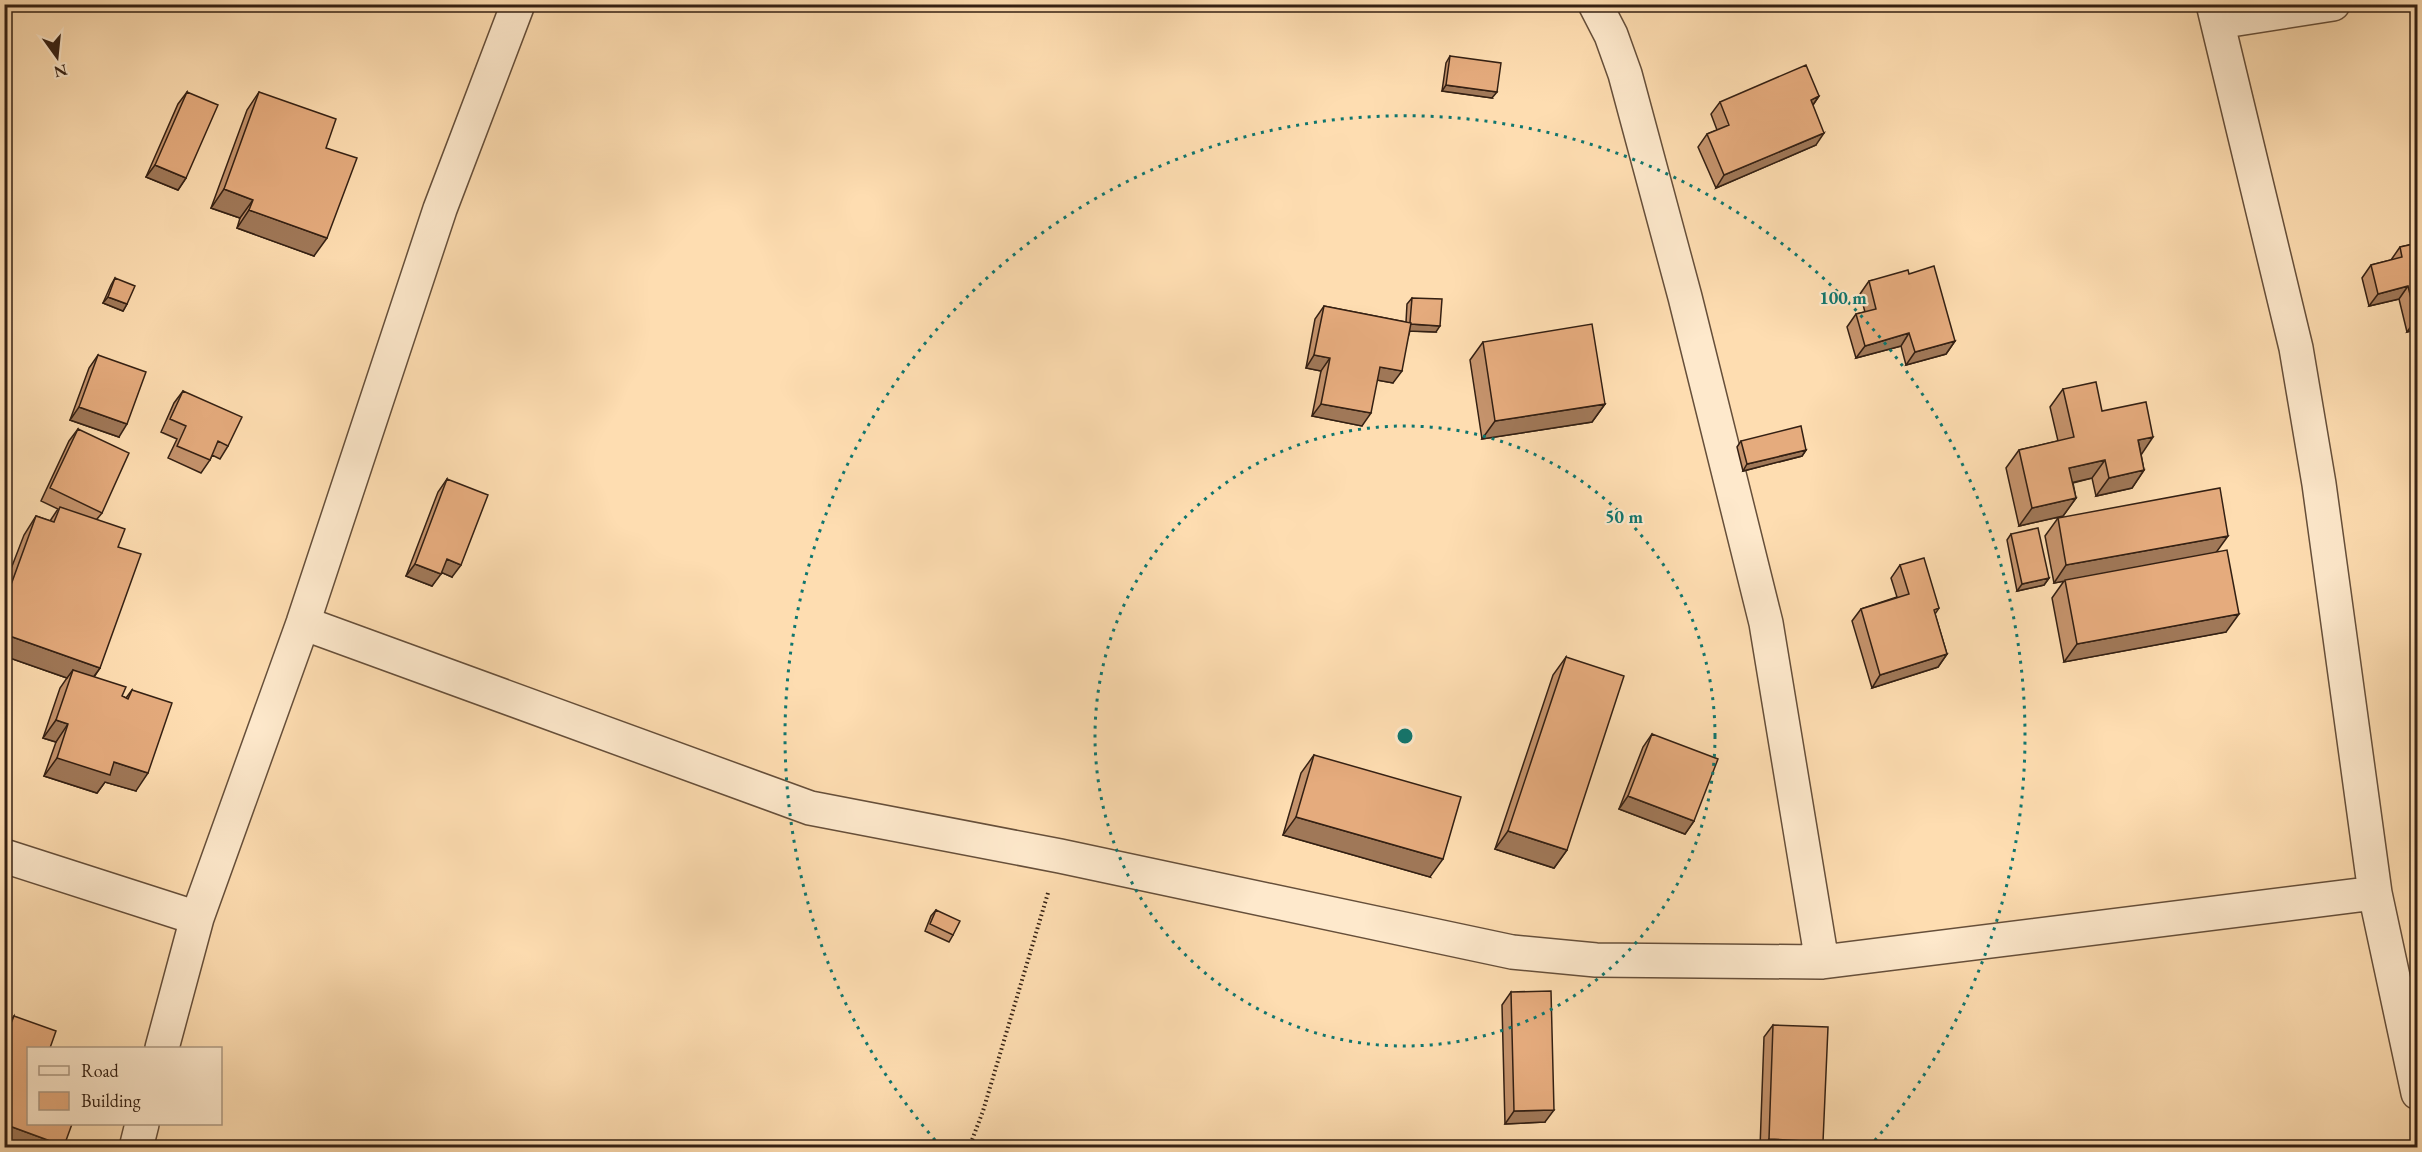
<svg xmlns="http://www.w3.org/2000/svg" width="2422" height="1152" font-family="'EB Garamond',serif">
<rect width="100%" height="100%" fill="#feddb1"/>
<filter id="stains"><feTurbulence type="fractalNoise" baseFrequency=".00333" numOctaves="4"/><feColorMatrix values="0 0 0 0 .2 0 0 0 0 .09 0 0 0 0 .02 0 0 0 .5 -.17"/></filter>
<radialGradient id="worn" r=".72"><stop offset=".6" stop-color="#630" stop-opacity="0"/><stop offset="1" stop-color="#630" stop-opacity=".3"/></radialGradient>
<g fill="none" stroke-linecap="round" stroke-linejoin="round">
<!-- minor casing -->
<g stroke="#664f3a" stroke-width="36">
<path id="minor" d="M 1595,4 L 1611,35 L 1625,74 L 1685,297 L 1766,623 L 1822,962
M 2213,4 L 2296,348 L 2319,484 L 2375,893 L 2418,1093
M 2218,22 L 2333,4
M 303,623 L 810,808 L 1060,856 L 1512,952 L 1596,960 L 1822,962 L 2375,893
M 4,856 L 197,918
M 162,1048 L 197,918 L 303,623 L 440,209 L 518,4
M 136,1148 L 142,1124"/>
</g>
<!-- path -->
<path stroke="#342013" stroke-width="4" stroke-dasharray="1.5 3" stroke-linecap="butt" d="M 969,1148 L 983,1111 L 1048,893"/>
<!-- minor -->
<use href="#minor" stroke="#fee9cc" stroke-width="33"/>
</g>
<!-- wall -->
<path fill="#c5936c" stroke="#342013" stroke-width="1.5" d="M 1450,56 L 1492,98 L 1442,91 L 1446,63 Z
M 187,92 L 186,178 L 178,190 L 146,177 L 178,104 Z
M 259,92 L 326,148 L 314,256 L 237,228 L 240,218 L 211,208 L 247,110 Z
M 1819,96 L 1813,105 L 1816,145 L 1716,188 L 1698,147 L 1707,134 L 1717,130 L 1711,114 L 1720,102 Z
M 2418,243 L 2418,329 L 2407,332 L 2399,299 L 2369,306 L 2362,278 L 2371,265 L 2391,260 L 2400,247 Z
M 1909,274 L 1955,341 L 1946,354 L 1906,365 L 1901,346 L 1856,358 L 1847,327 L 1856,314 L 1865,312 L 1860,294 L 1869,281 Z
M 115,278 L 127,304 L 123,311 L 103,303 L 111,285 Z
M 1412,298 L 1436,332 L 1410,331 L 1393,383 L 1377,380 L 1362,426 L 1312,416 L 1321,371 L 1306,368 L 1315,319 L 1324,306 L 1406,322 L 1407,304 Z
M 1483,342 L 1605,404 L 1592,422 L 1482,439 L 1470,360 Z
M 98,355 L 119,437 L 70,420 L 89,368 Z
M 2063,389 L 2102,411 L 2141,454 L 2144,470 L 2132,488 L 2096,496 L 2092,478 L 2073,483 L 2076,498 L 2063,516 L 2019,526 L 2006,468 L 2019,450 L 2058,441 L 2050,407 Z
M 183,391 L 228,446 L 220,459 L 212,455 L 210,460 L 201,473 L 168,458 L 177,439 L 161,432 L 174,403 Z
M 78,429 L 102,513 L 97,519 L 118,547 L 100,668 L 94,677 L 122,696 L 126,698 L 132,690 L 136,791 L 105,782 L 97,793 L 44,776 L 56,742 L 43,738 L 60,688 L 67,678 L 4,656 L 4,587 L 24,535 L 36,516 L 50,521 L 58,509 L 41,501 L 69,441 Z
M 1741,441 L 1806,450 L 1802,456 L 1743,471 L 1737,447 Z
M 447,479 L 452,577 L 441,572 L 432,586 L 406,576 L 438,492 Z
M 2058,518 L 2217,552 L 2226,632 L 2064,662 L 2052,598 L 2064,581 L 2054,583 L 2045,536 Z
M 2011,534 L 2049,578 L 2044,585 L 2017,591 L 2007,540 Z
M 1900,565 L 1939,608 L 1935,614 L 1947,654 L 1938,667 L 1872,688 L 1852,621 L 1861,609 L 1897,597 L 1891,578 Z
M 1566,657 L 1567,850 L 1554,868 L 1495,849 L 1553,675 Z
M 1652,734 L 1694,821 L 1685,834 L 1619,809 L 1643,747 Z
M 1314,755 L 1430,877 L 1283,835 L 1301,773 Z
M 936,910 L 953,935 L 949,942 L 925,931 L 931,916 Z
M 1511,992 L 1545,1122 L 1505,1124 L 1502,1005 Z
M 14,1016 L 4,1140 L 4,1029 Z
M 1773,1025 L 1823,1142 L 1819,1148 L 1760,1148 L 1764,1037 Z"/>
<!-- shaded-wall -->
<path fill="#a07858" stroke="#342013" stroke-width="1.5" d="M 1446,85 L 1497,92 L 1492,98 L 1442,91 Z
M 1819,96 L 1810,109 L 1811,100 Z
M 1824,133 L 1816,145 L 1716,188 L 1724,175 Z
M 155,165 L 186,178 L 178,190 L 146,177 Z
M 224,189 L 253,200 L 240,218 L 211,208 Z
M 249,210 L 327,238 L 314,256 L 237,228 Z
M 2408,286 L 2399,299 L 2369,306 L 2378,294 Z
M 108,297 L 127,304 L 123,311 L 103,303 Z
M 2416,319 L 2418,319 L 2418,329 L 2407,332 Z
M 1410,324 L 1440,326 L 1436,332 L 1406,331 Z
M 1909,333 L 1901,346 L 1856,358 L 1865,346 Z
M 1955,341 L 1946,354 L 1906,365 L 1915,352 Z
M 1314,355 L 1330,358 L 1321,371 L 1306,368 Z
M 1380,367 L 1402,371 L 1393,383 L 1371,379 Z
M 1321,404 L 1371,413 L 1362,426 L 1312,416 Z
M 1605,404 L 1592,422 L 1482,439 L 1495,421 Z
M 79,407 L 127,424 L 119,437 L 70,420 Z
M 2153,437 L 2141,455 L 2138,440 Z
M 1806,450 L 1802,456 L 1743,471 L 1747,464 Z
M 2105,460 L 2092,478 L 2057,486 L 2069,468 Z
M 2144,470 L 2132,488 L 2096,496 L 2109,478 Z
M 2076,498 L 2063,516 L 2019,526 L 2032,508 Z
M 2228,536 L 2215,554 L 2054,583 L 2066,565 Z
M 447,559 L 461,565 L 452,577 L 438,571 Z
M 415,564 L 441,574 L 432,586 L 406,576 Z
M 2049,578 L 2044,585 L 2017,591 L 2022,584 Z
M 2239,614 L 2226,632 L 2064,662 L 2077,644 Z
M 4,634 L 100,668 L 87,686 L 73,670 L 67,678 L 4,656 Z
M 1947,654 L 1938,667 L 1872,688 L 1880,675 Z
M 56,720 L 68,724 L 56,742 L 43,738 Z
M 57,758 L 114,762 L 148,773 L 136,791 L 105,782 L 97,793 L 44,776 Z
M 1628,796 L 1694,821 L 1685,834 L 1619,809 Z
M 1296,817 L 1443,859 L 1430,877 L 1283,835 Z
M 1508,831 L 1567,850 L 1554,868 L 1495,849 Z
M 1554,1110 L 1545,1122 L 1505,1124 L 1514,1111 Z
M 4,1124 L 64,1146 L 63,1148 L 25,1148 L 4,1140 Z
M 1769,1139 L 1823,1142 L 1819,1148 L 1763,1148 Z"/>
<!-- building -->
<path fill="#e5ab7d" stroke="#342013" stroke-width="1.5" d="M 1450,56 L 1501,63 L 1497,92 L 1446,85 Z
M 1806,65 L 1819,96 L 1811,100 L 1824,133 L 1724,175 L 1707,134 L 1729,125 L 1720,102 Z
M 187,92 L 218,105 L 186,178 L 155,165 Z
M 259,92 L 336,119 L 326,148 L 357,158 L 327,238 L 249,210 L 253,200 L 224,189 Z
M 2418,243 L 2418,319 L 2416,319 L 2408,286 L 2378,294 L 2371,265 L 2402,257 L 2400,247 Z
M 1934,266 L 1955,341 L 1915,352 L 1909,333 L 1865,346 L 1856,314 L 1876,309 L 1869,281 L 1908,270 L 1909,274 Z
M 115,278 L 135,286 L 127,304 L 108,297 Z
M 1412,298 L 1442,299 L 1440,326 L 1411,324 L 1411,323 L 1410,322 Z
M 1324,306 L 1411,323 L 1402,371 L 1380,367 L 1371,413 L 1321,404 L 1330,358 L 1314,355 Z
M 1592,324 L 1605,404 L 1495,421 L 1483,342 Z
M 98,355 L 146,372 L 127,424 L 79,407 Z
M 2096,382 L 2102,411 L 2146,402 L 2153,437 L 2138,440 L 2144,470 L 2109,478 L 2105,460 L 2069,468 L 2076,498 L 2032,508 L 2019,450 L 2074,437 L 2063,389 Z
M 183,391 L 242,417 L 228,446 L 218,441 L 210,460 L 177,446 L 186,426 L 170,419 Z
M 1801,426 L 1806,450 L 1747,464 L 1741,441 Z
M 78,429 L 129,453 L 102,513 L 50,488 Z
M 447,479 L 488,495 L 461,565 L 447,559 L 441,574 L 415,564 Z
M 2220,488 L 2228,536 L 2066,565 L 2058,518 Z
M 60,507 L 125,529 L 118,547 L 141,554 L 100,668 L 4,634 L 4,604 L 36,516 L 54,522 Z
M 2038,528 L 2049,578 L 2022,584 L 2011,534 Z
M 2227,550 L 2239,614 L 2077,644 L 2065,580 Z
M 1924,558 L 1939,608 L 1934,610 L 1947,654 L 1880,675 L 1861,609 L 1909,594 L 1900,565 Z
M 1566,657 L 1624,676 L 1567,850 L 1508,831 Z
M 73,670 L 126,687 L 122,696 L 128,699 L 132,690 L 172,703 L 148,773 L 114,762 L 110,775 L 57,758 L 68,724 L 56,720 Z
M 1652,734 L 1718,759 L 1694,821 L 1628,796 Z
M 1314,755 L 1461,797 L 1443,859 L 1296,817 Z
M 936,910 L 960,921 L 953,935 L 930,924 Z
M 1551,991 L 1554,1110 L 1514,1111 L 1511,992 Z
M 14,1016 L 56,1031 L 50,1048 L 28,1048 L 28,1124 L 72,1124 L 64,1146 L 4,1124 L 4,1099 L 8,1091 L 4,1090 L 4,1040 Z
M 1773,1025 L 1828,1027 L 1823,1142 L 1769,1139 Z"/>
<!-- distance rings -->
<g fill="none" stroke="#0f766e" stroke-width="3" stroke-dasharray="3 6">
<circle cx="1405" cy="736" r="310"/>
<path d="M941 1147A620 620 0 1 1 1869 1147"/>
</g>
<circle cx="1405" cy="736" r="9" fill="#0f766e" stroke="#fee9cc" stroke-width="3"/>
<g font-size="18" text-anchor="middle" font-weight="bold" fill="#0f766e" stroke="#fee9cc" stroke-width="4.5" stroke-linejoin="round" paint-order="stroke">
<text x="1843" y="304">100 m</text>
<text x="1624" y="523">50 m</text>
</g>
<!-- margin -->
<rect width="2422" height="1152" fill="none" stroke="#feddb1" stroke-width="24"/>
<rect x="6" y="6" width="2410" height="1140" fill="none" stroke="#342013" stroke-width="3"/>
<rect x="12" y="12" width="2398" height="1128" fill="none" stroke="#342013" stroke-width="1.5"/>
<!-- legend -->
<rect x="27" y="1047" width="195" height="78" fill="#fee9cc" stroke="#ad9982" stroke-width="1.5"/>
<rect x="39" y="1066" width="30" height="9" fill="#fee9cc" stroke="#ad9982" stroke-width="1.5"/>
<text x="81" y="1077" font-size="18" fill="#342013">Road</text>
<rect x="39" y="1092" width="30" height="18" fill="#e5ab7d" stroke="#ad9982" stroke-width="1.5"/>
<text x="81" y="1107" font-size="18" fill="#342013">Building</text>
<!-- north arrow -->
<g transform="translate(57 57) rotate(165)" stroke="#fee9cc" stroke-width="4.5" paint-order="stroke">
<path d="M0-4.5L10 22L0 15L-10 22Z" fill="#342013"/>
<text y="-9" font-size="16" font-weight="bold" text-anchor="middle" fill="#342013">N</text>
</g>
<rect width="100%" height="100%" filter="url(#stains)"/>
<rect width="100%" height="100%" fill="url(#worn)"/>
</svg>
